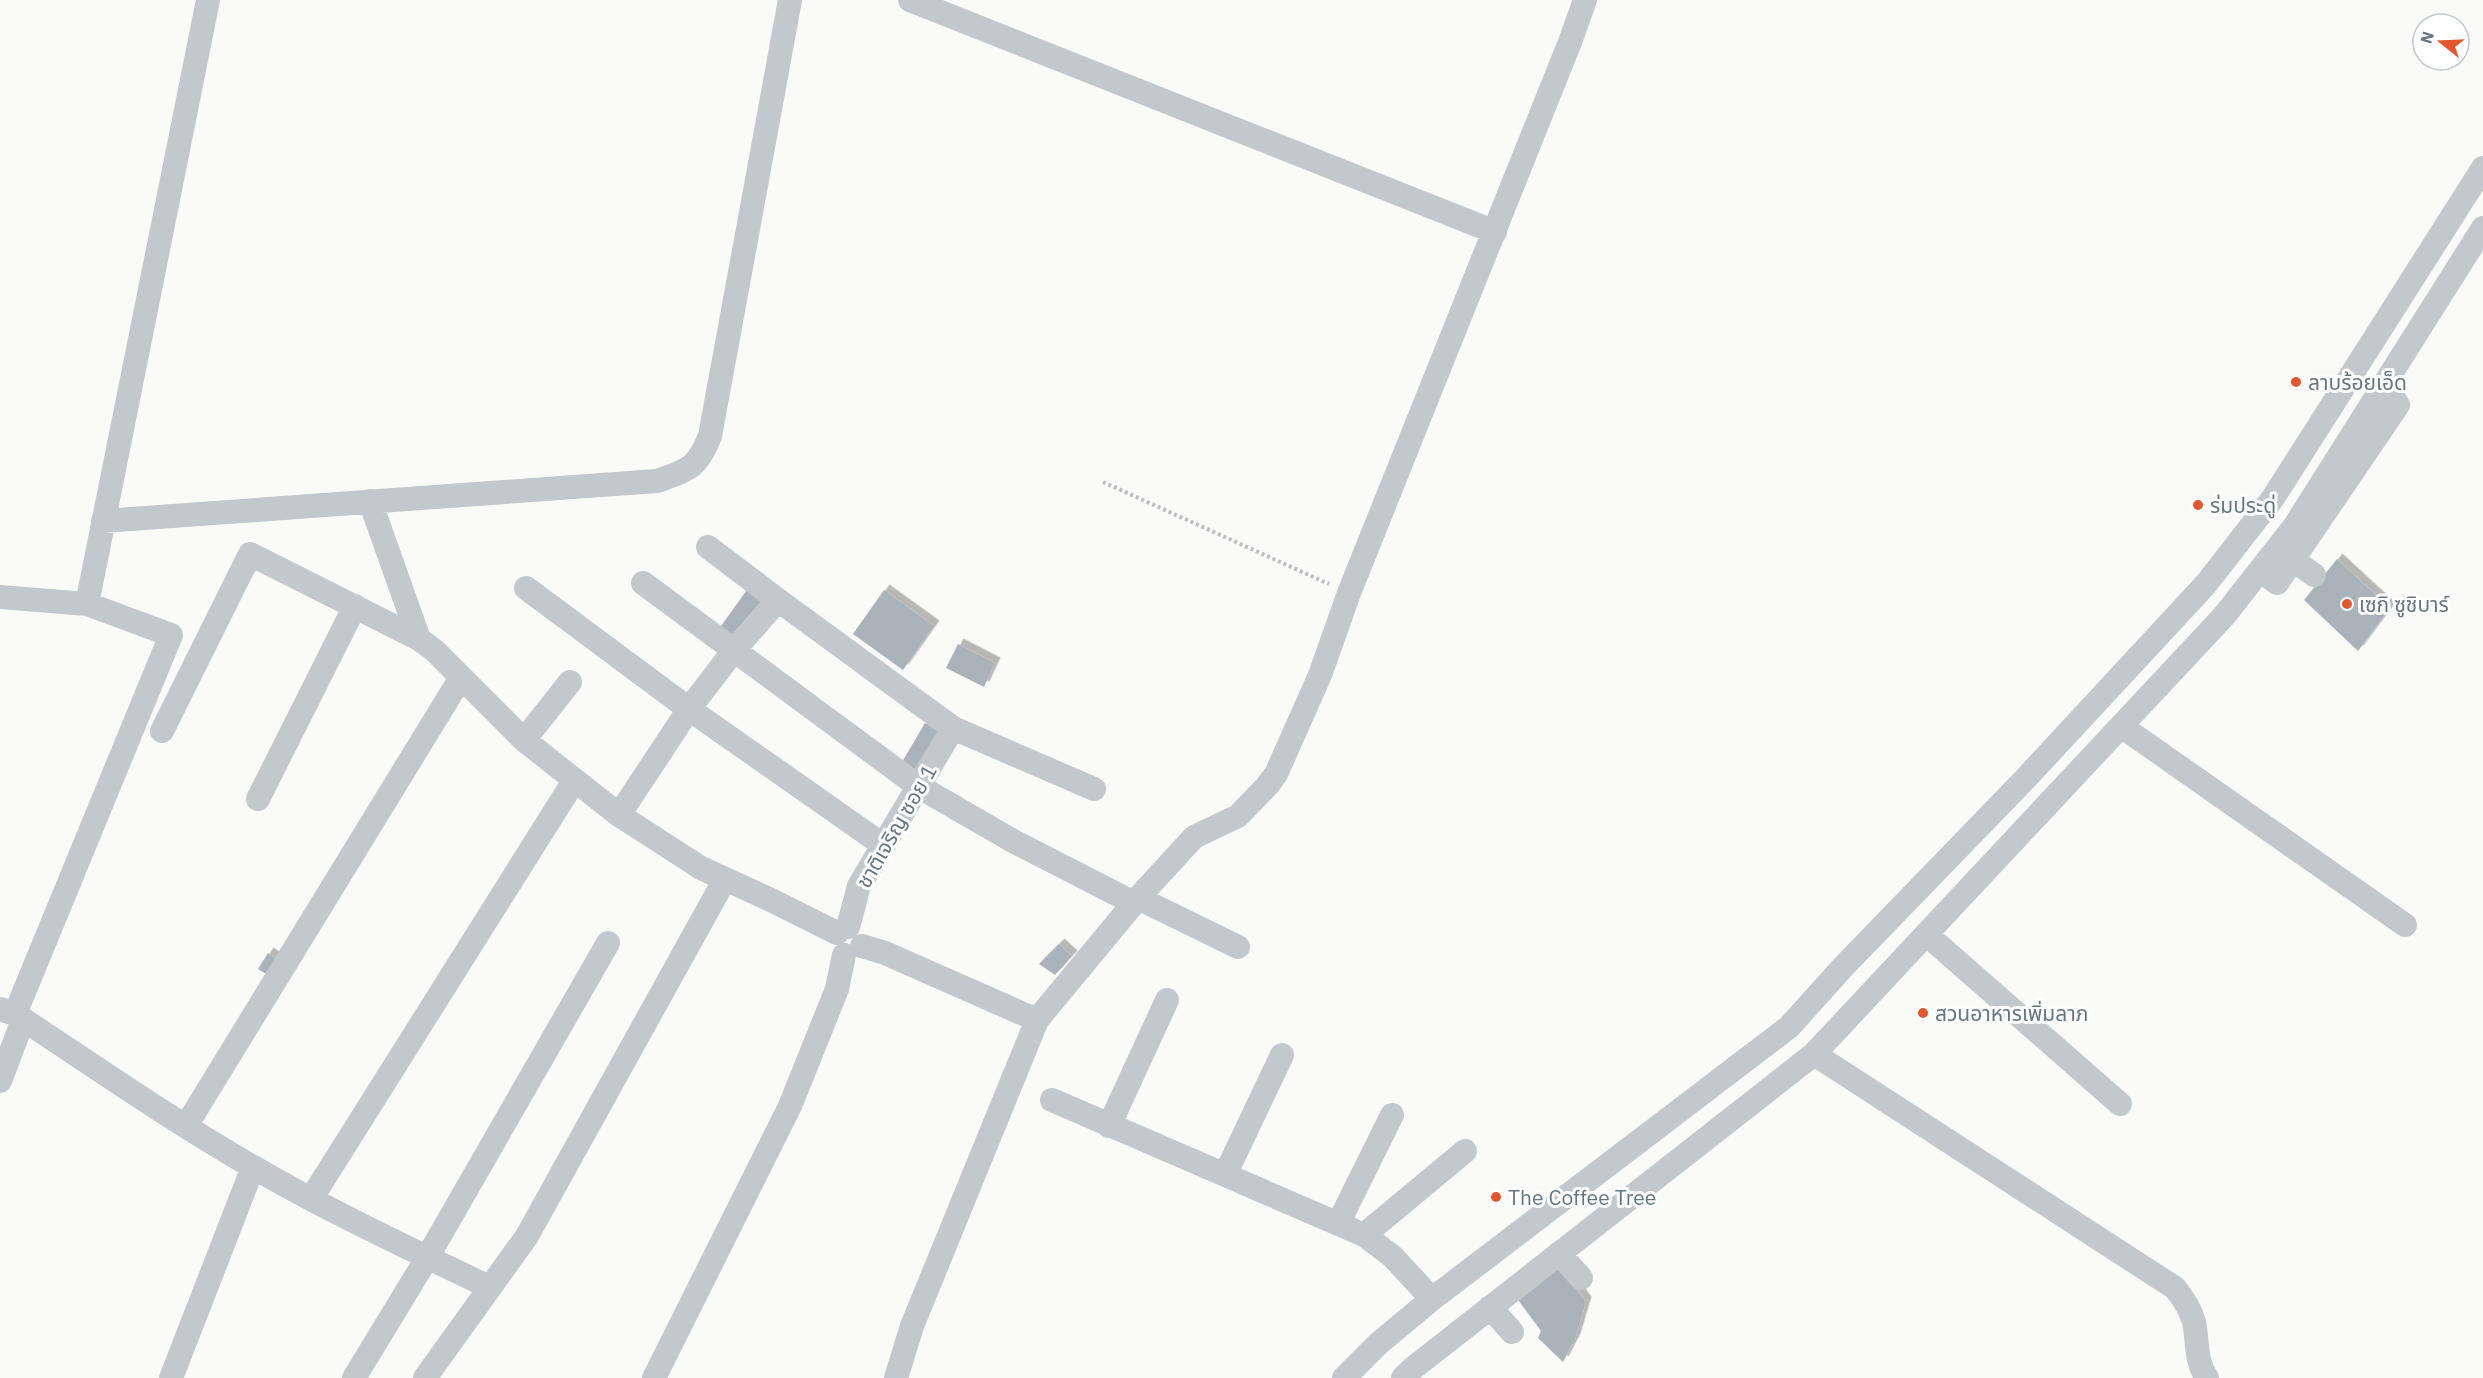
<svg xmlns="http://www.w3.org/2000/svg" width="2483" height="1378" font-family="'IBM Plex Sans','Noto Sans Thai',sans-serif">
<defs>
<filter id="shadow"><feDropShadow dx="5.5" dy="-5.5" stdDeviation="0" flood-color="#0004"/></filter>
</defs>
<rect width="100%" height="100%" fill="#fafaf8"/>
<!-- building -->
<path fill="#aab3b9" filter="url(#shadow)" d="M 2337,559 L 2390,608 L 2358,651 L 2304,600 Z
M 749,587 L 767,600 L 738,639 L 721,626 Z
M 884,590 L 934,626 L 903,670 L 853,634 Z
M 958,644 L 995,663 L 984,687 L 946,668 Z
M 925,723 L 940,732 L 916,770 L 902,762 Z
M 1059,944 L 1072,956 L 1055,975 L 1039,964 Z
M 268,953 L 280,961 L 271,977 L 258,969 Z
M 1554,1260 L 1586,1302 L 1575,1339 L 1563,1362 L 1538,1338 L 1541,1331 L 1513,1293 Z"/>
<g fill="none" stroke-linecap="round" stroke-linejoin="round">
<!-- path -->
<path stroke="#bbbfc2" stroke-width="4" stroke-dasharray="3 3" stroke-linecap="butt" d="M 1103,482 L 1329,584"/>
<!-- minor -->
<path stroke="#c3c8cc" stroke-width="24" d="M 910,0 L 1495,232
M 370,501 L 419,639
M 103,521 L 657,481 C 688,470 697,469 710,436 L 790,0
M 708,547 L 778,600 L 953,728 L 1094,789
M 2293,560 L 2314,575
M 2260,570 L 2277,583 L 2398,405 L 2385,384
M 643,583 L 918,786 L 1013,841 L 1134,903
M 526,588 L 689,709 L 883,845
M 0,597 L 87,604 L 171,635 L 15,1014
M 87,604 L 208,0
M 2121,726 L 2405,925
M 162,731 L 250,554 L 419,639 L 435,651 L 524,740 L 619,815 L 701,868 L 771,900 L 837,933
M 524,740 L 570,682
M 258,799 L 355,606
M 619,815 L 689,709 L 735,649 L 778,600
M 1138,898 L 1238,947
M 848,927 L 859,886 L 953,728
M 1926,934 L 2120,1104
M 862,946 L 885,953 L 1037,1020
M 0,1009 L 15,1014 C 94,1066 171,1120 253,1167 C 329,1211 410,1249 489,1287
M 1814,1054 L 2175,1288 C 2184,1299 2190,1308 2194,1322 C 2198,1341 2195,1361 2207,1378
M 0,1081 L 23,1020
M 1052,1100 L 1364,1235 L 1392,1256 L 1432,1299
M 186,1126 L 460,679
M 1109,1126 L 1167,1000
M 1225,1175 L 1282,1055
M 311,1199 L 574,781
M 1338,1224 L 1392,1115
M 1364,1235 L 1465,1151
M 1559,1253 L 1581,1278
M 1490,1307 L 1512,1332
M 171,1378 L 253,1167
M 354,1378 L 427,1258 L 608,943
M 425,1378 L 527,1236 L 725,879
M 654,1378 L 790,1106 L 837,989 L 844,955
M 896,1378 L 912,1326 L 1037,1020 L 1138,898 L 1194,837 L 1238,816 L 1267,786 L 1276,774 L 1320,675 L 1349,593 L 1570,42 L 1585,0
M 1344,1378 L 1378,1344 L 1432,1299 L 1789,1027 L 1843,967 L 2027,777 L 2206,584 L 2273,498 L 2483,168
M 1403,1378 L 1412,1369 L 1814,1054 L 2224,616 L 2294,527 L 2483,228"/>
</g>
<!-- markers -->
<g fill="#e4572e" stroke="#fff" stroke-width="2">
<circle cx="2296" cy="382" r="6"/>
<circle cx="2198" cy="505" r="6"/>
<circle cx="2347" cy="604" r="6"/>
<circle cx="1923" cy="1013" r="6"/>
<circle cx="1496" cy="1197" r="6"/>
</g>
<g text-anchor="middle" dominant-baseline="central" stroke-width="6" stroke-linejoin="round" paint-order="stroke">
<!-- poi labels -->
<g font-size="21" fill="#657683" stroke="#fff" text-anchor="start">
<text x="2308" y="382">ลาบร้อยเอ็ด</text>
<text x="2210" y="505">ร่มประดู่</text>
<text x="2359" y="604">เซกิ ซูชิบาร์</text>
<text x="1935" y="1013">สวนอาหารเพิ่มลาภ</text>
<text x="1508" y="1197">The Coffee Tree</text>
</g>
<!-- street labels -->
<g font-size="21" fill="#657683" stroke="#fff">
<text transform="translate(896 826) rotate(-60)">ชาติเจริญ ซอย 1</text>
</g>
</g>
<!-- north arrow -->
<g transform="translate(2441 42) rotate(288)"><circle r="28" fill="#ffffff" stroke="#c1c8cd" stroke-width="1.5"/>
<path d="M0-4.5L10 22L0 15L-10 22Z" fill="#e4572e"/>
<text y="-9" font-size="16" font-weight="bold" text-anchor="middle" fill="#657683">N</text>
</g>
</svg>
